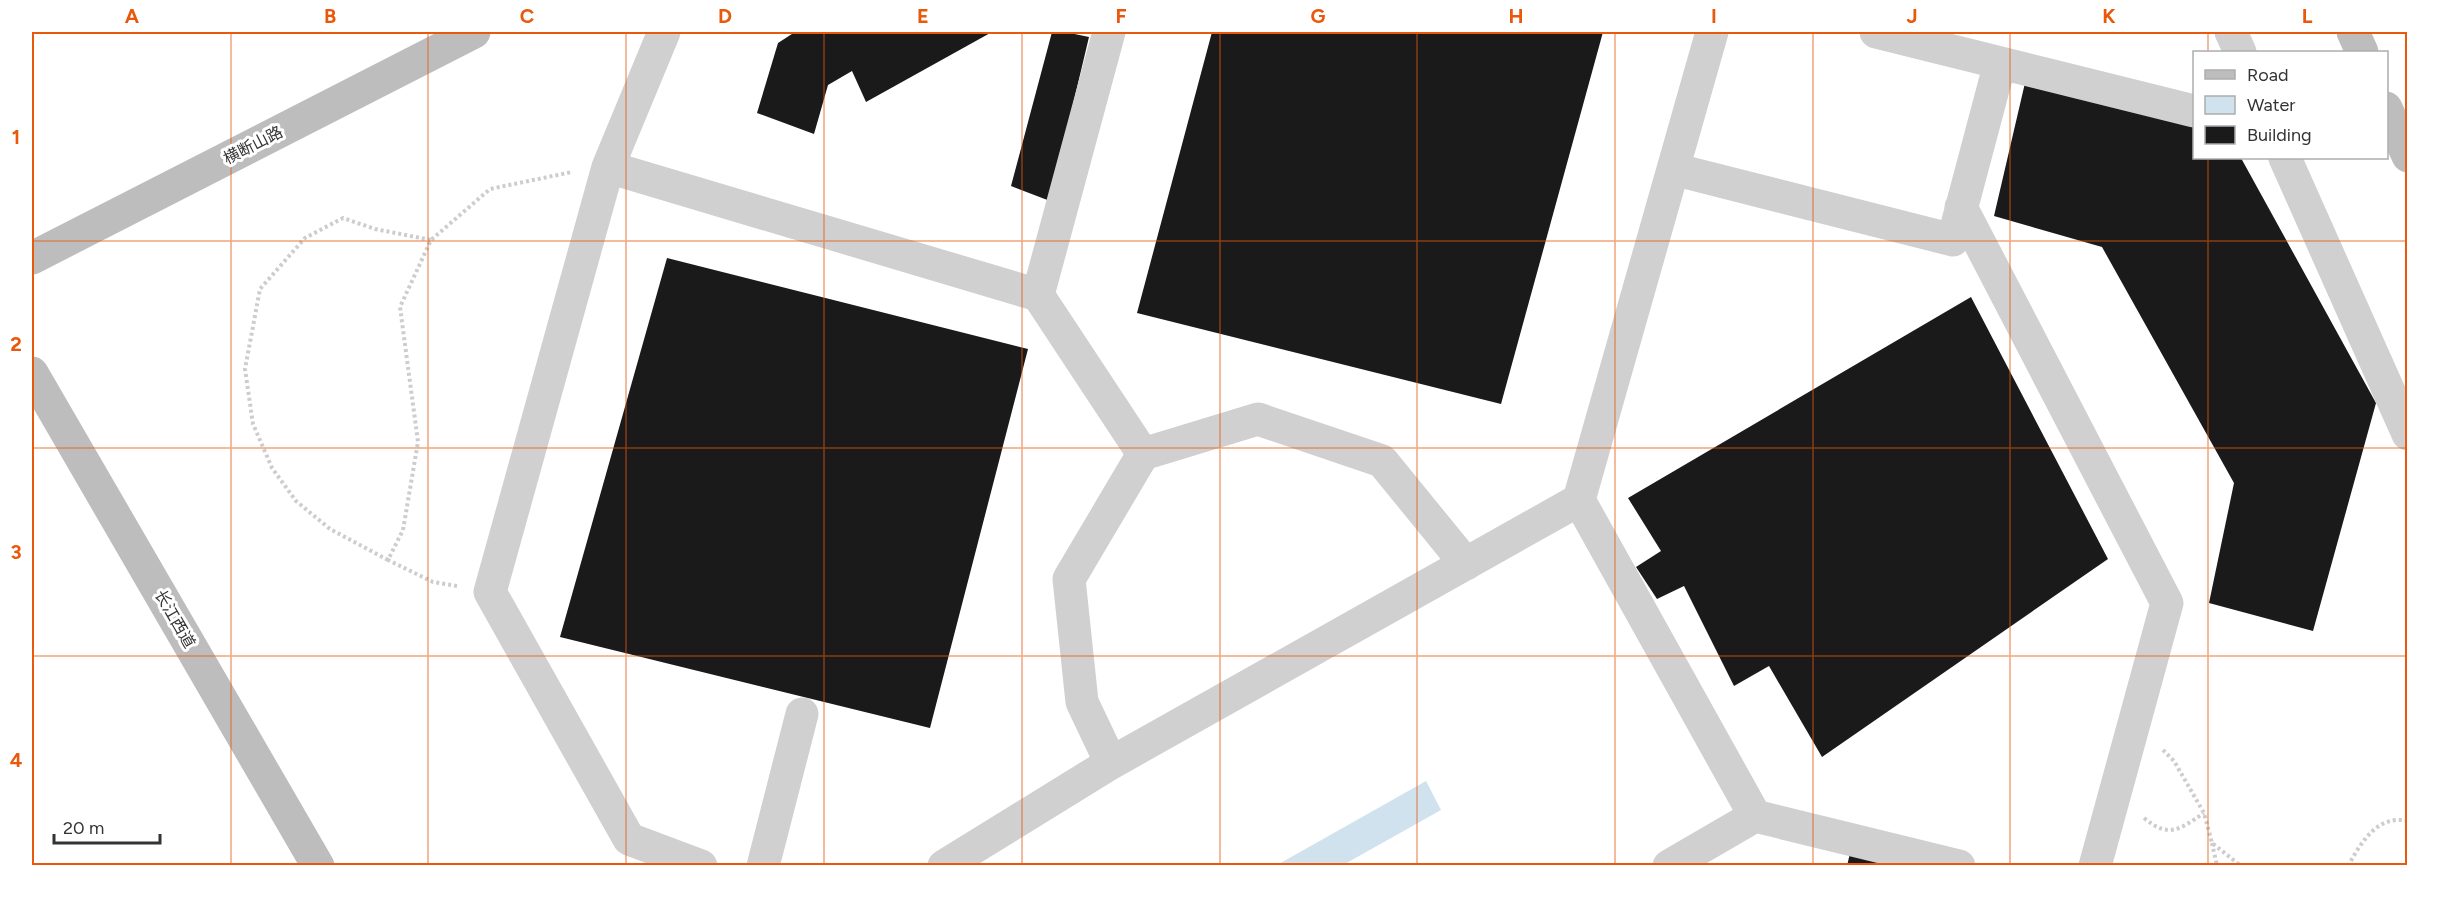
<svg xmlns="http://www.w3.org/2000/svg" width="2439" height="897" font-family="Figtree,'Noto Sans SC',sans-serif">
<rect width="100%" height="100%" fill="#fff"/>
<!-- water -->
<path fill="#cfe2ee" d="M 1426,781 L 1441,810 L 1343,865 L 1277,865 Z"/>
<!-- building -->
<path fill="#1a1a1a" d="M 795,32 L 992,32 L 866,102 L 852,71 L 828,85 L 814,134 L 757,113 L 778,43 Z
M 1052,32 L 1065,32 L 1089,37 L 1050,201 L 1011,186 Z
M 1212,32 L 1603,32 L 1501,404 L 1137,313 Z
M 2028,70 L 2194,111 L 2194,158 L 2241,158 L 2376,403 L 2313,631 L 2209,603 L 2234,483 L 2102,247 L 1994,216 Z
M 667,258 L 1028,349 L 930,728 L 560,637 Z
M 1971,297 L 2108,559 L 1822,757 L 1769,666 L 1734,686 L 1684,586 L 1657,599 L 1636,567 L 1661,551 L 1628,498 Z
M 1850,853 L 1898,866 L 1847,866 Z"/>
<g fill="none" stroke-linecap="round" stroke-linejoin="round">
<!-- path -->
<path stroke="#cdcdcd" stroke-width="4" stroke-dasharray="3 3" stroke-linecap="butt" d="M 388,560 L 330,529 L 296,501 L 272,468 L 253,424 L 245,369 L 260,289 L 305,238 L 343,218 L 375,229 L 431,240
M 457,586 L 433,582 L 388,560 L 403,530 L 418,442 L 400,307 L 431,240 L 490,189 L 572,172
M 2163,750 L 2174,761 L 2204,813 L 2212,843 L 2241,866
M 2144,818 C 2169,839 2180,829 2204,813
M 2212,843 L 2217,866
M 2348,866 C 2361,843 2377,814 2408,821"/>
<!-- street -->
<path stroke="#d0d0d0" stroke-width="33" d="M 664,32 L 608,167 L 490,592 L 629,839 L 701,866
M 1876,32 L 2194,111
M 2231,32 L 2240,52
M 2285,158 L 2408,434
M 608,167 L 1038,295 L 1143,454
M 1673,169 L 1953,240 L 2000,63
M 1961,207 L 2167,603 L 2095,866
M 1038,295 L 1109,32
M 1579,500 L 1712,32
M 1111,763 L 1082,702 L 1069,579 L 1143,454 L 1258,419 L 1382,461 L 1466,564
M 1755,816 L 1959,866
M 763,866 L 802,714
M 944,866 L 1111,763 L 1579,500 L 1755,816 L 1669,866"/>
<!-- secondary -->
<path stroke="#bdbdbd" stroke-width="33" d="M 2353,32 L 2362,52
M 2386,108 L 2408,156
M 32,258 L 474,32
M 32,373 L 318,866"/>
</g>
<!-- grid -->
<path fill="none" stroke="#e8590c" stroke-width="1.5" stroke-opacity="0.55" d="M 231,32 L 231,866M 428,32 L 428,866M 626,32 L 626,866M 824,32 L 824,866M 1022,32 L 1022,866M 1220,32 L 1220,866M 1417,32 L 1417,866M 1615,32 L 1615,866M 1813,32 L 1813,866M 2010,32 L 2010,866M 2208,32 L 2208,52M 2208,158 L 2208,866M 32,241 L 2408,241M 32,448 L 2408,448M 32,656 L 2408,656"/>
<g text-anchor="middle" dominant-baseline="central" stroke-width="6" stroke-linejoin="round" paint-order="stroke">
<!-- street labels -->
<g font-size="16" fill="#333" stroke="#fff">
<text transform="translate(253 145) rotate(-27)">横断山路</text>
<text transform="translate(175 619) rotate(60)">长江西道</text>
</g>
</g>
<!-- border -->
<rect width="2439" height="897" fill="none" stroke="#ffffff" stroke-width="66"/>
<!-- legend -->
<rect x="2193" y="51" width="195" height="108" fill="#ffffff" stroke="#adadad" stroke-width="1.5"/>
<rect x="2205" y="70" width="30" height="9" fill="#bdbdbd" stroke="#adadad" stroke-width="1.5"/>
<text x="2247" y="81" font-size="18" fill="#333333">Road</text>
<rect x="2205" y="96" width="30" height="18" fill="#cfe2ee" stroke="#adadad" stroke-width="1.5"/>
<text x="2247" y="111" font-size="18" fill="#333333">Water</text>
<rect x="2205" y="126" width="30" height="18" fill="#1a1a1a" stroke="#adadad" stroke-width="1.5"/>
<text x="2247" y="141" font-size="18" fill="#333333">Building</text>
<!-- scale -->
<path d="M54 834v9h106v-9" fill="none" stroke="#333333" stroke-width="3"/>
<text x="63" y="834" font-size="18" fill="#333333" stroke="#ffffff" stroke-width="4.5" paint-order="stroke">20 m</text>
<rect x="33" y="33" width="2373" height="831" fill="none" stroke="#e8590c" stroke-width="2"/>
<g font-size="20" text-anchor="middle" font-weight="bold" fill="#e8590c">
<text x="132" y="23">A</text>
<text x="330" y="23">B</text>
<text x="527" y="23">C</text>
<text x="725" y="23">D</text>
<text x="923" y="23">E</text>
<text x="1121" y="23">F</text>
<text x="1318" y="23">G</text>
<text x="1516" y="23">H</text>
<text x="1714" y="23">I</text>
<text x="1912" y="23">J</text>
<text x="2109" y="23">K</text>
<text x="2307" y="23">L</text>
<text x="16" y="144">1</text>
<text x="16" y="351">2</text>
<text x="16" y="559">3</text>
<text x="16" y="767">4</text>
</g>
</svg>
